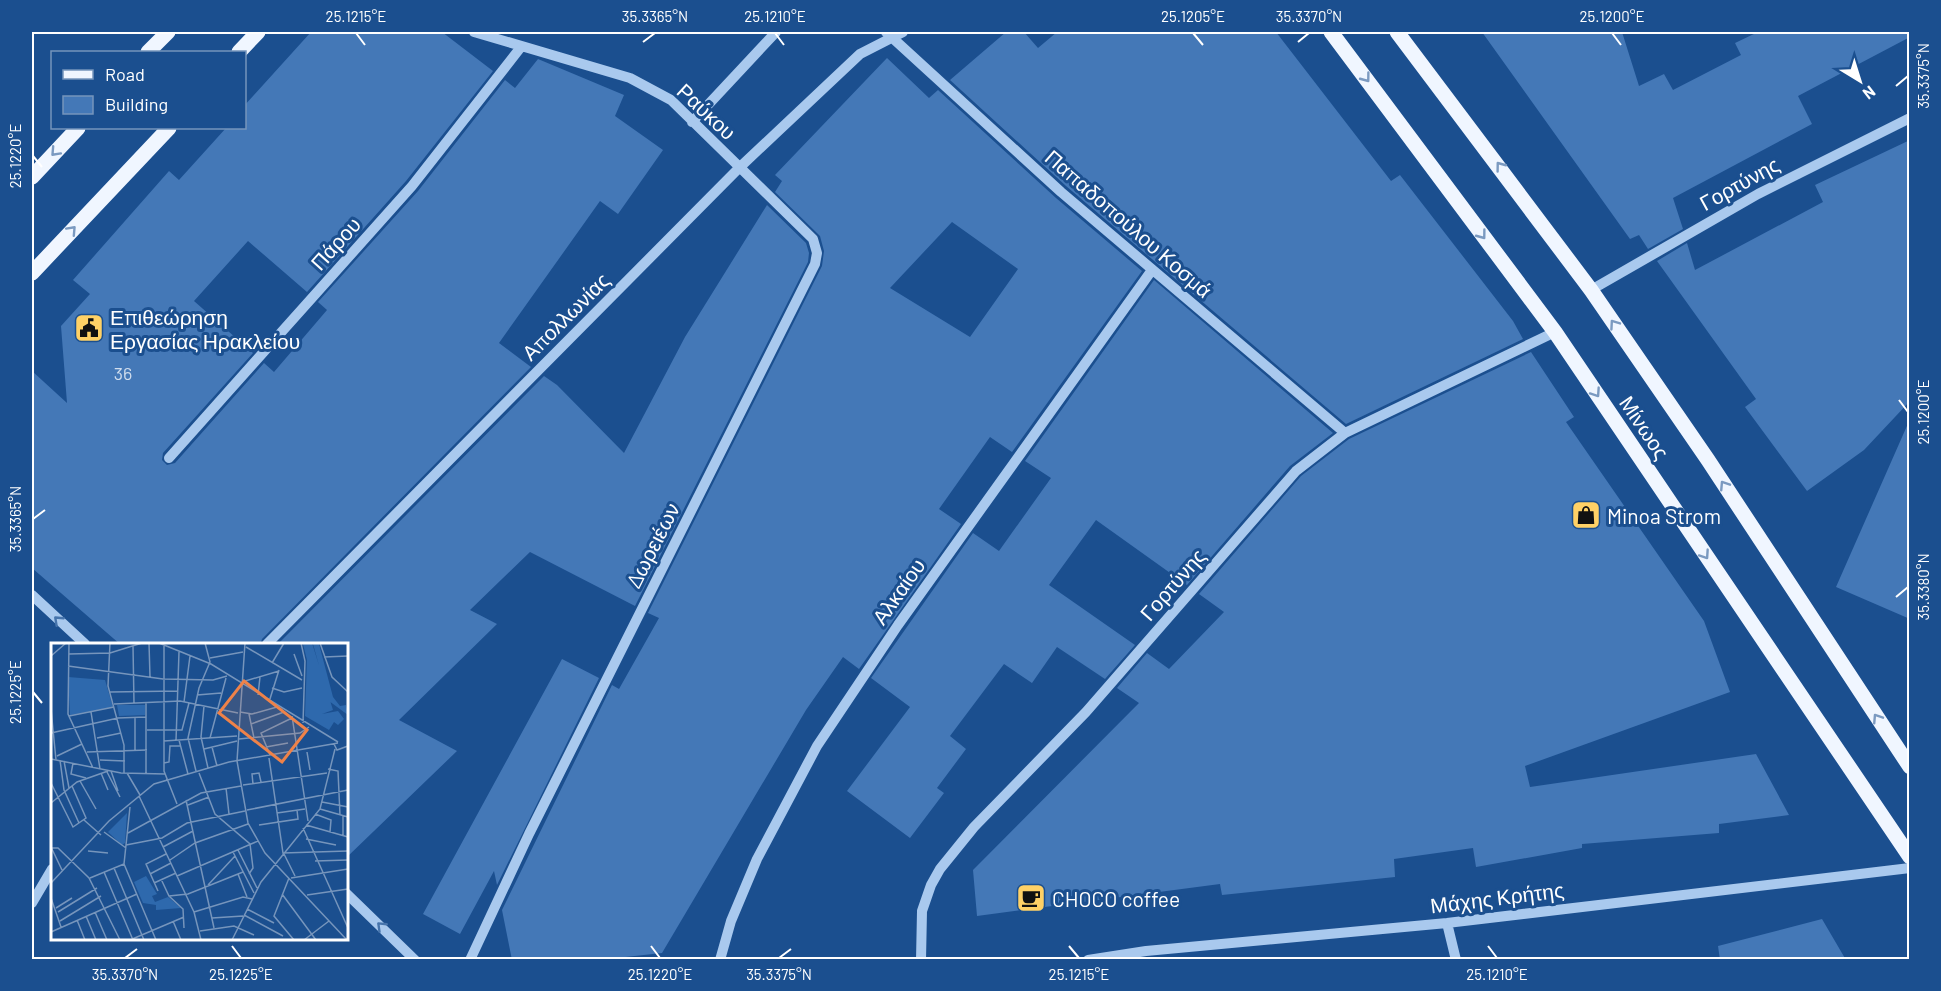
<svg xmlns="http://www.w3.org/2000/svg" width="1941" height="991" font-family="Barlow,sans-serif">
<rect width="100%" height="100%" fill="#1b4f8f"/>
<!-- building -->
<path fill="#4478b7" fill-rule="evenodd" d="M 311,32 L 442,32 L 493,71 L 406,181 L 307,292 L 248,241 L 194,301 L 253,353 L 163,453 L 162,460 L 167,465 L 175,463 L 264,363 L 274,372 L 327,310 L 318,302 L 418,191 L 505,80 L 515,88 L 538,59 L 624,95 L 615,116 L 663,150 L 618,214 L 600,201 L 499,343 L 531,367 L 262,639 L 260,645 L 121,645 L 32,568 L 32,371 L 67,403 L 61,326 L 90,294 L 73,280 L 169,171 L 179,180 L 226,128 L 244,128 L 244,106 Z
M 1006,32 L 1024,32 L 1038,48 L 1057,32 L 1276,32 L 1391,181 L 1400,175 L 1513,321 L 1523,339 L 1346,424 L 1066,186 L 950,80 Z
M 1482,32 L 1622,32 L 1639,86 L 1664,74 L 1673,90 L 1741,55 L 1735,43 L 1758,32 L 1910,32 L 1910,37 L 1798,96 L 1812,124 L 1673,198 L 1683,229 L 1648,249 L 1639,235 L 1630,239 Z
M 887,58 L 929,98 L 938,90 L 1056,198 L 1142,271 L 1012,452 L 990,437 L 939,509 L 961,524 L 859,669 L 843,657 L 806,710 L 662,953 L 598,960 L 512,960 L 502,910 L 612,685 L 619,689 L 659,618 L 648,613 L 822,266 L 824,251 L 820,236 L 775,192 L 782,181 L 775,175 ZM 952,222 L 1018,269 L 970,337 L 890,288 Z
M 1910,140 L 1910,401 L 1864,450 L 1807,491 L 1745,407 L 1756,399 L 1657,261 L 1687,243 L 1695,270 L 1823,202 L 1815,185 Z
M 767,205 L 806,243 L 809,253 L 808,262 L 635,606 L 530,552 L 470,610 L 497,624 L 399,720 L 457,751 L 346,858 L 346,645 L 277,645 L 544,376 L 557,385 L 624,453 L 685,337 Z
M 1154,280 L 1333,433 L 1290,466 L 1187,585 L 1096,520 L 1049,585 L 1135,645 L 1105,679 L 1057,647 L 1032,683 L 1004,664 L 950,736 L 966,749 L 937,788 L 944,793 L 910,838 L 847,791 L 910,707 L 871,678 L 973,533 L 999,551 L 1051,478 L 1025,461 Z
M 1531,352 L 1574,417 L 1566,422 L 1704,621 L 1730,692 L 1525,766 L 1530,787 L 1756,754 L 1789,815 L 1719,824 L 1719,833 L 1582,844 L 1582,848 L 1476,867 L 1473,848 L 1394,859 L 1395,877 L 1222,895 L 1220,884 L 977,916 L 973,870 L 1139,703 L 1117,688 L 1147,653 L 1169,669 L 1224,612 L 1199,594 L 1301,476 L 1349,439 Z
M 1910,419 L 1910,619 L 1836,587 Z
M 562,659 L 599,678 L 497,885 L 494,871 L 460,934 L 423,914 Z
M 1822,919 L 1846,960 L 1720,960 L 1718,946 Z"/>
<g fill="none" stroke-linecap="round" stroke-linejoin="round">
<!-- minor -->
<path stroke="#a9c9ee" stroke-width="10" d="M 886,32 L 1061,192 L 1345,433
M 692,122 L 776,32
M 1591,290 L 1758,194 L 1910,118
M 169,458 L 412,186 L 521,47
M 32,595 L 85,644
M 267,644 L 739,168 L 860,54 L 903,32
M 346,893 L 415,960
M 32,903 L 52,869
M 1447,923 L 1456,960
M 470,960 L 529,834 L 815,264 L 817,253 L 813,239 L 671,100 L 630,78 L 474,32
M 720,960 L 731,921 L 757,859 L 817,746 L 898,625 L 1152,270
M 921,960 L 922,911 L 931,885 L 940,869 L 974,827 L 1086,712 L 1296,471 L 1345,433 L 1555,332
M 1088,960 L 1146,951 L 1447,923 L 1910,868"/>
<!-- major -->
<path stroke="#f0f6ff" stroke-width="15" d="M 1331,32 L 1555,332 L 1910,857
M 1397,32 L 1591,290 L 1708,460 L 1910,767
M 148,52 L 168,32
M 239,52 L 258,32
M 32,177 L 78,128
M 32,273 L 169,128"/>
</g>
<!-- one-way arrows -->
<defs><path id="oneway-chevron" d="M-2-3.5L2.5 0L-2 3.5" fill="none" stroke-width="1.6" stroke-linecap="round" stroke-linejoin="round" transform="scale(1.5)"/></defs>
<g stroke="#7b9ac1">
<use href="#oneway-chevron" transform="translate(1366 78) rotate(53)"/>
<use href="#oneway-chevron" transform="translate(55 152) rotate(133)"/>
<use href="#oneway-chevron" transform="translate(1500 166) rotate(-127)"/>
<use href="#oneway-chevron" transform="translate(72 230) rotate(-47)"/>
<use href="#oneway-chevron" transform="translate(1482 235) rotate(53)"/>
<use href="#oneway-chevron" transform="translate(1614 324) rotate(-125)"/>
<use href="#oneway-chevron" transform="translate(1596 393) rotate(56)"/>
<use href="#oneway-chevron" transform="translate(1724 485) rotate(-123)"/>
<use href="#oneway-chevron" transform="translate(1705 555) rotate(56)"/>
<use href="#oneway-chevron" transform="translate(1877 718) rotate(-123)"/>
</g>
<g stroke="#4674ac">
<use href="#oneway-chevron" transform="translate(58 620) rotate(-137)"/>
<use href="#oneway-chevron" transform="translate(381 926) rotate(-136)"/>
</g>
<!-- ticks -->
<path fill="none" stroke="#fff" stroke-width="2" d="M 356,33 L 365,45M 775,33 L 784,45M 1193,33 L 1203,45M 1612,33 L 1621,45M 643,42 L 655,33M 1298,42 L 1309,33M 1896,86 L 1908,76M 33,156 L 42,167M 1899,400 L 1908,412M 33,519 L 45,510M 1896,597 L 1908,587M 33,692 L 42,703M 232,946 L 241,958M 651,946 L 660,958M 1069,946 L 1079,958M 1488,946 L 1497,958M 125,958 L 137,949M 779,958 L 791,949"/>
<!-- icons -->
<defs>
<g id="civic-square" transform="scale(1.5)"><rect x="-9" y="-9" width="18" height="18" rx="4" fill="#ffd166" stroke="#1b4f8f"/><path d="M-.6-6.5H3V-4.5H.6V-3L4-1V1h2V6H-6V1h2V-1L-.6-3ZM-1.2 2.5V6h2.4V2.5Z" fill="#111"/></g>
<g id="shop-square" transform="scale(1.5)"><rect x="-9" y="-9" width="18" height="18" rx="4" fill="#ffd166" stroke="#1b4f8f"/><path d="M-5-2.5h2.3a2.7 3.5 0 0 1 5.4 0H5L5.5 6h-11ZM-1.5-2.5h3a1.5 2.3 0 0 0-3 0Z" fill="#111"/></g>
<g id="cafe-square" transform="scale(1.5)"><rect x="-9" y="-9" width="18" height="18" rx="4" fill="#ffd166" stroke="#1b4f8f"/><path d="M-5.5-4.5H6V0H3Q3 3.5 0 3.5H-2.5Q-5.5 3.5-5.5 0ZM3-3.2v2h1.7v-2ZM-6 4.5H4V6H-6Z" fill="#111"/></g>
</defs>
<g fill-rule="evenodd">
<use href="#civic-square" x="89" y="328"/>
<use href="#shop-square" x="1586" y="515"/>
<use href="#cafe-square" x="1031" y="898"/>
</g>
<g text-anchor="middle" dominant-baseline="central" stroke-width="6" stroke-linejoin="round" paint-order="stroke">
<!-- number labels -->
<g font-size="18" fill="#d0dded">
<text x="123" y="373">36</text>
</g>
<!-- street labels -->
<g font-size="21" fill="#fff" stroke="#1b4f8f">
<text transform="translate(707 111) rotate(43)">Ραύκου</text>
<text transform="translate(1739 183) rotate(-29)">Γορτύνης</text>
<text transform="translate(1129 223) rotate(41)">Παπαδοπούλου Κοσμά</text>
<text transform="translate(335 243) rotate(-48)">Πάρου</text>
<text transform="translate(565 316) rotate(-45)">Απολλωνίας</text>
<text transform="translate(1645 427) rotate(56)">Μίνωος</text>
<text transform="translate(652 545) rotate(-63)">Δωρειέων</text>
<text transform="translate(1172 584) rotate(-49)">Γορτύνης</text>
<text transform="translate(898 591) rotate(-55)">Αλκαίου</text>
<text transform="translate(1497 897) rotate(-7)">Μάχης Κρήτης</text>
</g>
<!-- poi labels -->
<g font-size="21" fill="#fff" stroke="#1b4f8f" text-anchor="start">
<text x="110" y="316">Επιθεώρηση<tspan x="110" dy="24">Εργασίας Ηρακλείου</tspan></text>
<text x="1607" y="515">Minoa Strom</text>
<text x="1052" y="898">CHOCO coffee</text>
</g>
</g>
<!-- overview -->
<g transform="translate(51 643)">
<rect width="297" height="297" fill="#1b4f8f"/>
<path d="M 261,0 L 282,67 L 271,71 L 287,68 L 293,76 L 287,82 L 283,79 L 278,87 L 254,73 L 256,17 L 252,1 ZM 262,1 L 268,1 L 282,54 L 289,63 L 295,62 L 297,72 L 278,58 ZM 17,34 L 54,37 L 62,64 L 19,72 ZM 66,62 L 94,62 L 94,72 L 68,73 ZM 76,170 L 74,200 L 71,202 L 57,189 ZM 95,233 L 106,251 L 101,253 L 104,259 L 117,254 L 130,265 L 105,267 L 105,262 L 92,260 L 83,239 Z" fill="#2e69ad"/>
<path fill="none" stroke="#7695bc" stroke-width="1.5" d="M 18,0 L 17,71 L 42,125M 59,0 L 57,43 L 73,102 L 73,130M 98,0 L 99,34M 108,0 L 160,21 L 287,99M 194,0 L 186,118 L 197,180 L 214,210 L 296,297M 250,0 L 254,18 L 252,80M 269,0 L 281,34 L 297,49M 113,2 L 113,128 L 126,161M 82,3 L 83,61M 195,4 L 251,37M 18,11 L 59,10 L 91,0M 243,11 L 251,33M 0,13 L 15,0M 273,14 L 297,13M 159,15 L 192,9M 221,20 L 233,0M 17,23 L 112,36 L 162,37 L 176,33M 191,39 L 228,28M 221,45 L 233,49 L 251,45M 59,49 L 127,48M 146,52 L 170,50M 207,52 L 209,34M 133,59 L 139,13M 218,59 L 228,27M 63,61 L 129,58 L 187,70M 153,63 L 150,94 L 157,125M 0,66 L 5,117M 40,69 L 49,126M 189,69 L 201,71 L 226,64M 198,71 L 203,95M 18,73 L 63,64M 241,73 L 257,178M 84,75 L 84,107M 200,81 L 233,69M 96,87 L 131,87 L 138,60M 0,90 L 67,75 L 95,74M 46,95 L 70,90M 159,95 L 175,35M 188,96 L 249,90 L 258,84M 128,97 L 137,131M 113,98 L 186,93M 125,98 L 128,9M 283,101 L 286,107 L 297,103M 161,104 L 166,123M 215,104 L 237,100M 153,106 L 186,98M 36,109 L 96,107M 256,109 L 259,127M 219,112 L 210,90 L 241,75M 6,113 L 31,101M 218,115 L 232,210 L 297,208M 0,116 L 70,130 L 114,131M 9,117 L 13,147 L 28,180M 49,117 L 74,118M 13,118 L 18,145M 22,120 L 20,131 L 35,135M 113,120 L 118,119 L 119,103 L 129,103M 277,126 L 287,128 L 289,172M 60,128 L 67,148M 145,128 L 137,95 L 148,45 L 159,19 L 154,0M 56,129 L 69,154M 50,130 L 57,147M 76,130 L 89,152M 148,130 L 164,171 L 199,201 L 202,225 L 198,231M 95,131 L 95,60M 29,138 L 45,166M 0,140 L 22,184 L 35,175 L 21,143M 202,141 L 201,131 L 208,130 L 210,139M 192,142 L 276,130M 175,145 L 178,171M 88,153 L 143,269 L 150,297M 135,157 L 163,285M 271,159 L 297,164M 0,160 L 26,139 L 57,128M 137,162 L 158,154M 269,166 L 297,174M 196,167 L 297,147M 226,170 L 254,166M 264,171 L 280,177 L 279,189M 292,173 L 292,193M 33,177 L 50,192M 208,182 L 247,176 L 246,167M 255,182 L 297,194M 252,185 L 297,285M 53,189 L 75,205M 77,190 L 150,150 L 190,143M 255,196 L 285,202M 75,202 L 111,195 L 136,180 L 194,168M 0,204 L 11,227M 112,204 L 142,188M 0,205 L 7,205 L 38,235 L 69,297M 187,207 L 206,245M 37,208 L 57,210M 182,209 L 203,250M 233,211 L 244,233M 119,217 L 144,200 L 197,181M 264,218 L 297,217M 73,221 L 105,297M 73,221 L 79,164M 63,225 L 93,297M 53,229 L 82,297M 99,231 L 120,220M 187,231 L 196,254M 126,233 L 207,198M 39,235 L 73,221M 238,235 L 223,273 L 243,297M 240,235 L 297,226M 110,236 L 118,253 L 132,266 L 133,285M 0,240 L 58,178 L 103,141 L 178,119 L 287,100M 103,240 L 125,230M 157,242 L 184,213M 107,248 L 95,221 L 115,211M 231,251 L 265,297M 256,252 L 297,246M 118,253 L 137,251 L 192,229M 0,255 L 10,284M 5,265 L 21,255M 196,266 L 223,280M 7,269 L 46,245M 44,269 L 56,297M 143,269 L 192,254 L 201,256M 193,272 L 232,293M 35,273 L 45,297M 161,275 L 192,273M 26,277 L 34,297M 9,278 L 50,253M 122,278 L 130,297M 149,288 L 183,283 L 203,292M 0,289 L 86,251M 79,297 L 133,274M 181,297 L 210,239 L 269,166 L 284,106M 253,297 L 278,278"/>
<path fill="#ee8249" fill-opacity="0.15" stroke="#ee8249" stroke-width="3" d="M 193,38 L 256,87 L 231,119 L 168,70 Z"/>
<rect width="297" height="297" fill="none" stroke="#fff" stroke-width="3"/>
</g>
<!-- border -->
<rect width="1941" height="991" fill="none" stroke="#1b4f8f" stroke-width="66"/>
<!-- legend -->
<rect x="51" y="51" width="195" height="78" fill="#1b4f8f" stroke="#7695bc" stroke-width="1.5"/>
<rect x="63" y="70" width="30" height="9" fill="#f0f6ff" stroke="#7695bc" stroke-width="1.5"/>
<text x="105" y="81" font-size="18" fill="#ffffff">Road</text>
<rect x="63" y="96" width="30" height="18" fill="#4478b7" stroke="#7695bc" stroke-width="1.5"/>
<text x="105" y="111" font-size="18" fill="#ffffff">Building</text>
<!-- north arrow -->
<g transform="translate(1860 81) rotate(142)" stroke="#1b4f8f" stroke-width="4.5" paint-order="stroke">
<path d="M0-4.5L10 22L0 15L-10 22Z" fill="#ffffff"/>
<text y="-9" font-size="16" font-weight="bold" text-anchor="middle" fill="#ffffff">N</text>
</g>
<rect x="33" y="33" width="1875" height="925" fill="none" stroke="#fff" stroke-width="2"/>
<g font-size="15" text-anchor="middle" fill="#fff">
<text x="356" y="22">25.1215°E</text>
<text x="655" y="22">35.3365°N</text>
<text x="775" y="22">25.1210°E</text>
<text x="1193" y="22">25.1205°E</text>
<text x="1309" y="22">35.3370°N</text>
<text x="1612" y="22">25.1200°E</text>
<text transform="translate(1924 76) rotate(-90)" y="5">35.3375°N</text>
<text transform="translate(16 156) rotate(-90)" y="5">25.1220°E</text>
<text transform="translate(1924 412) rotate(-90)" y="5">25.1200°E</text>
<text transform="translate(16 519) rotate(-90)" y="5">35.3365°N</text>
<text transform="translate(1924 587) rotate(-90)" y="5">35.3380°N</text>
<text transform="translate(16 692) rotate(-90)" y="5">25.1225°E</text>
<text x="125" y="980">35.3370°N</text>
<text x="241" y="980">25.1225°E</text>
<text x="660" y="980">25.1220°E</text>
<text x="779" y="980">35.3375°N</text>
<text x="1079" y="980">25.1215°E</text>
<text x="1497" y="980">25.1210°E</text>
</g>
</svg>
